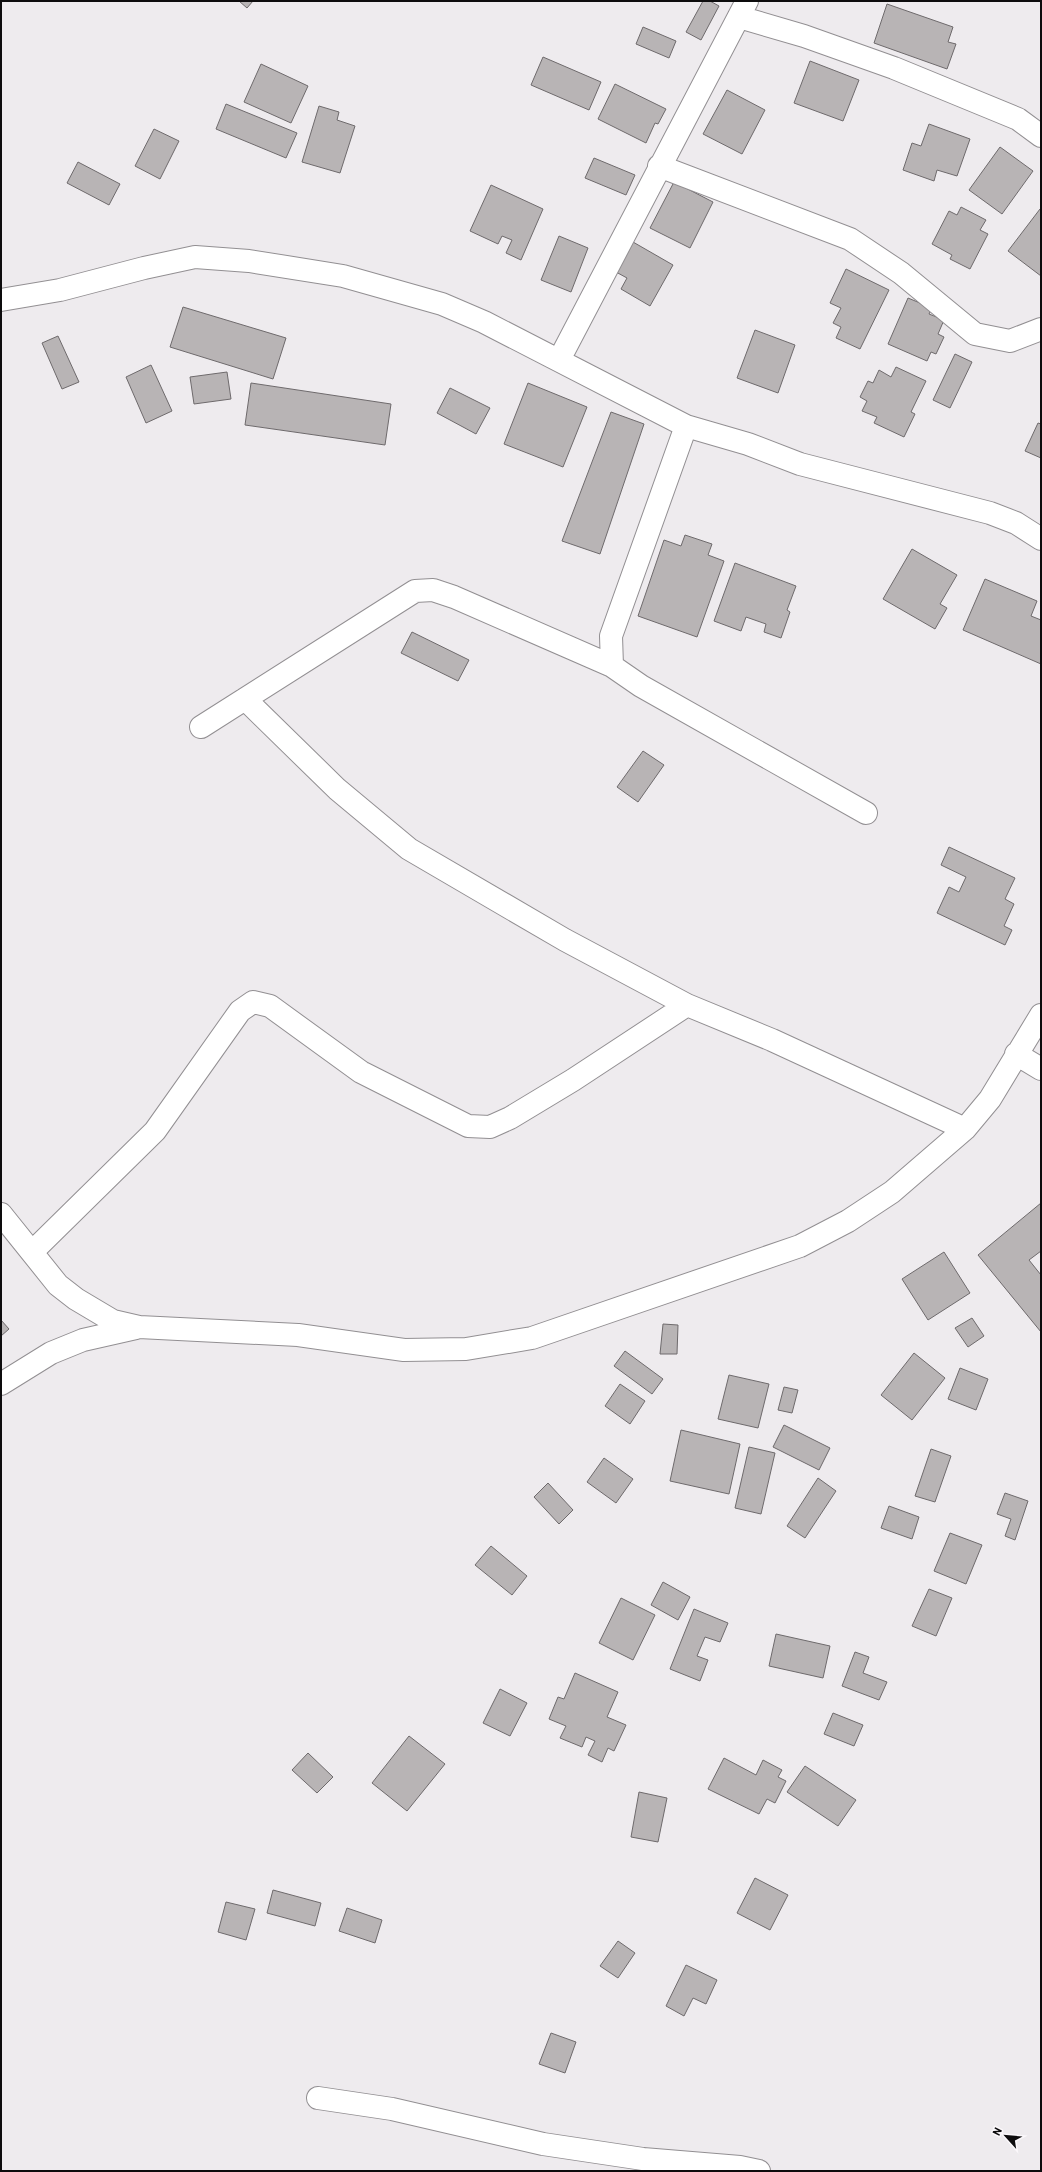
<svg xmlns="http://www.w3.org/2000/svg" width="1042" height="2172" font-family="Barlow,sans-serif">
<rect width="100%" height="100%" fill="#eeebee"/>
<!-- building -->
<path fill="#b8b4b5" stroke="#6e6a6c" d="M 239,1 L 253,1 L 247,8 Z
M 703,1 L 710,1 L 719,6 L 701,40 L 686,32 Z
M 887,4 L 953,27 L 948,42 L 956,44 L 947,69 L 874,43 Z
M 643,27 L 676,41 L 669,58 L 636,44 Z
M 543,57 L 601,82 L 589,110 L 531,85 Z
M 810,61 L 859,80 L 843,121 L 794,103 Z
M 261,64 L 308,86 L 291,123 L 244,102 Z
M 615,84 L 666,109 L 658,124 L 655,123 L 646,143 L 598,119 Z
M 727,90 L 765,110 L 742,154 L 703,134 Z
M 226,104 L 297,133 L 286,158 L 216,129 Z
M 319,106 L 339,112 L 337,120 L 355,126 L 340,173 L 302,162 Z
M 929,124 L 970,139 L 957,176 L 937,170 L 934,181 L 903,170 L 912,143 L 921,146 Z
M 154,129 L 179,141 L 160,179 L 135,166 Z
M 1000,147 L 1033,171 L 1002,214 L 969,190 Z
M 594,158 L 635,175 L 626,195 L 585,178 Z
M 78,162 L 120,184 L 109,205 L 67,183 Z
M 674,182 L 713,202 L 690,248 L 650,228 Z
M 491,185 L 543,209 L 521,260 L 506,253 L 512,240 L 502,236 L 498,244 L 470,231 Z
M 961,207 L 986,220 L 980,230 L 988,234 L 970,269 L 950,259 L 952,255 L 932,244 L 949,211 L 957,215 Z
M 1040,209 L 1041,209 L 1041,276 L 1008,251 Z
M 559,236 L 588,248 L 571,292 L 541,280 Z
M 633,242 L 673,265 L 650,306 L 621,289 L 627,278 L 616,272 Z
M 846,269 L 889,290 L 860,349 L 836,338 L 841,327 L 833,323 L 841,308 L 830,303 Z
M 908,298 L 932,308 L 929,314 L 944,320 L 938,334 L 944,337 L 936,354 L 931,352 L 927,361 L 888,344 Z
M 183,307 L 286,338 L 273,379 L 170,347 Z
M 755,330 L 795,345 L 778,393 L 737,378 Z
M 58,336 L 79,382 L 62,389 L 42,343 Z
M 955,354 L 972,362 L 950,408 L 933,400 Z
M 151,365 L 172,411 L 146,423 L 126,377 Z
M 896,367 L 926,381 L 911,412 L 915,414 L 904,437 L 874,423 L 877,417 L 862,411 L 867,401 L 860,397 L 868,381 L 873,383 L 879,370 L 891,377 Z
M 227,372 L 231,399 L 194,404 L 190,377 Z
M 251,383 L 391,404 L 385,445 L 245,425 Z
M 528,383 L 587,407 L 563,467 L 504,444 Z
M 450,388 L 490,408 L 476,434 L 437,413 Z
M 611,412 L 644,424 L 600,554 L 562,541 Z
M 1038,423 L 1041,424 L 1041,458 L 1025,451 Z
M 685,535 L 712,544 L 708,555 L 724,561 L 697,637 L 638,616 L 664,540 L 681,546 Z
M 912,549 L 957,575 L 940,604 L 947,608 L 935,629 L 883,599 Z
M 735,563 L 796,586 L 787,610 L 790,612 L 781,638 L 764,632 L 766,624 L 746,617 L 741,631 L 714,621 Z
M 985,579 L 1037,601 L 1031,616 L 1041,620 L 1041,664 L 963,630 Z
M 412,632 L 469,660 L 458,681 L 401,653 Z
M 643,751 L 664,765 L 638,802 L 617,787 Z
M 949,847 L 1015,878 L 1005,899 L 1014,904 L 1004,926 L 1012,930 L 1005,945 L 937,913 L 949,887 L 959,892 L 966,877 L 941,865 Z
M 1041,1203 L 1041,1251 L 1029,1260 L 1041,1275 L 1041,1332 L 978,1255 Z
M 944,1252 L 970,1293 L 928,1320 L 902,1279 Z
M 972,1318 L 984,1336 L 968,1347 L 955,1328 Z
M 1,1320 L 9,1329 L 1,1336 Z
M 663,1324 L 678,1325 L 677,1354 L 660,1354 Z
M 625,1351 L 663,1379 L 652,1394 L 614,1366 Z
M 914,1353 L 945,1378 L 912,1420 L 881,1395 Z
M 960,1368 L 988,1379 L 976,1410 L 948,1399 Z
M 729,1375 L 769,1384 L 758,1428 L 718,1419 Z
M 620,1384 L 645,1401 L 630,1424 L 605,1406 Z
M 784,1387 L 798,1390 L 792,1413 L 778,1410 Z
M 784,1425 L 830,1448 L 819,1470 L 773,1447 Z
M 681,1430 L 740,1444 L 729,1494 L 670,1481 Z
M 749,1447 L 775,1453 L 761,1514 L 735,1508 Z
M 931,1449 L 951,1456 L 935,1502 L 915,1496 Z
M 604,1458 L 633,1479 L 616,1503 L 587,1482 Z
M 818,1478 L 836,1491 L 805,1538 L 787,1526 Z
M 548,1483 L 573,1510 L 559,1524 L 534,1497 Z
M 1005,1493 L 1028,1501 L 1015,1540 L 1005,1536 L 1011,1519 L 997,1514 Z
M 889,1506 L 919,1517 L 912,1539 L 881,1528 Z
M 950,1533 L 982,1545 L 966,1584 L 934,1571 Z
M 491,1546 L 527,1576 L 512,1595 L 475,1565 Z
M 663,1582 L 690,1597 L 678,1620 L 651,1605 Z
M 929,1589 L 952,1598 L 936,1636 L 912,1626 Z
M 621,1598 L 655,1615 L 633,1660 L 599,1643 Z
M 694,1609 L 728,1623 L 720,1642 L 705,1637 L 697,1656 L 708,1660 L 700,1681 L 670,1669 Z
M 776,1634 L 830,1646 L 823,1678 L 769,1666 Z
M 855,1652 L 869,1657 L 863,1673 L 887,1682 L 879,1700 L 842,1686 Z
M 575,1673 L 618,1692 L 607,1717 L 626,1725 L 614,1751 L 608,1748 L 602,1762 L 588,1755 L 595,1741 L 586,1737 L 582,1747 L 560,1738 L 566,1726 L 549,1719 L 558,1697 L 564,1699 Z
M 500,1689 L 527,1703 L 510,1736 L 483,1723 Z
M 833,1713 L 863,1725 L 854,1746 L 824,1734 Z
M 409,1736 L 445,1764 L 407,1811 L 372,1783 Z
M 308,1753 L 333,1777 L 317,1793 L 292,1770 Z
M 724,1758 L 756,1775 L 763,1760 L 782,1770 L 778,1777 L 786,1781 L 775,1803 L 767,1799 L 759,1814 L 708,1789 Z
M 805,1766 L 856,1800 L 838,1826 L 787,1792 Z
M 639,1792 L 667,1798 L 658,1842 L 631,1837 Z
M 755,1878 L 788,1895 L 770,1930 L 737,1913 Z
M 273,1890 L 321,1903 L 315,1926 L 267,1913 Z
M 226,1902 L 255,1909 L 246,1940 L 218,1932 Z
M 347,1908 L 382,1920 L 375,1943 L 339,1931 Z
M 618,1941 L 635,1953 L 618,1978 L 600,1966 Z
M 686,1965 L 717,1980 L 706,2004 L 693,1998 L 684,2016 L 666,2006 Z
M 551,2033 L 576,2042 L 565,2073 L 539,2064 Z"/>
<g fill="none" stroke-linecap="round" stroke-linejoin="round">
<!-- minor casing -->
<g stroke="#928f92" stroke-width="24">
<path id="minor" d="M 739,17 L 804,36 L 894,68 L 1018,119 L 1041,136
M 659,166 L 850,239 L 901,273 L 975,334 L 1010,341 L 1041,329
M 1,300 L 60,290 L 144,268 L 195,257 L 249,261 L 343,276 L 442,304 L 484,322 L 686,426 L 748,444 L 800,464 L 990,513 L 1016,523 L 1041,539
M 559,360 L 747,1
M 686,426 L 611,636 L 612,666 L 641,686 L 866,813
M 245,699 L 337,789 L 409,849 L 565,940 L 687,1005 L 772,1040 L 965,1129
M 201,727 L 415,591 L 433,590 L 454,597 L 612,666
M 1016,1054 L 1041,1069
M 1,1214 L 58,1285 L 76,1299 L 113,1321 L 139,1327 L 298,1335 L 404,1350 L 466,1349 L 532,1338 L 800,1246 L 848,1221 L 892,1192 L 965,1129 L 990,1099 L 1041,1015
M 32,1252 L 155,1131 L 240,1011 L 253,1002 L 270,1006 L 361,1072 L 468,1126 L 490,1127 L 510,1118 L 573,1080 L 687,1005
M 1,1384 L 51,1353 L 83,1340 L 136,1328
M 318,2098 L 392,2109 L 543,2144 L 643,2159 L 740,2167 L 759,2171"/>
</g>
<!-- minor -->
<use href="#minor" stroke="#fff" stroke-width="22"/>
</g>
<!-- border -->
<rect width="1042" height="2172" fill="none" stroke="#0d0c0d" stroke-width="4"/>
<!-- north arrow -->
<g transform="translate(1006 2136) rotate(297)" stroke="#fbf8fb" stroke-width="3" paint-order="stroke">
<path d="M0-3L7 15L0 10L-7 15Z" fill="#0d0c0d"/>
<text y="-6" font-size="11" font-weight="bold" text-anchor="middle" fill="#0d0c0d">N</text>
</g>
</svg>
